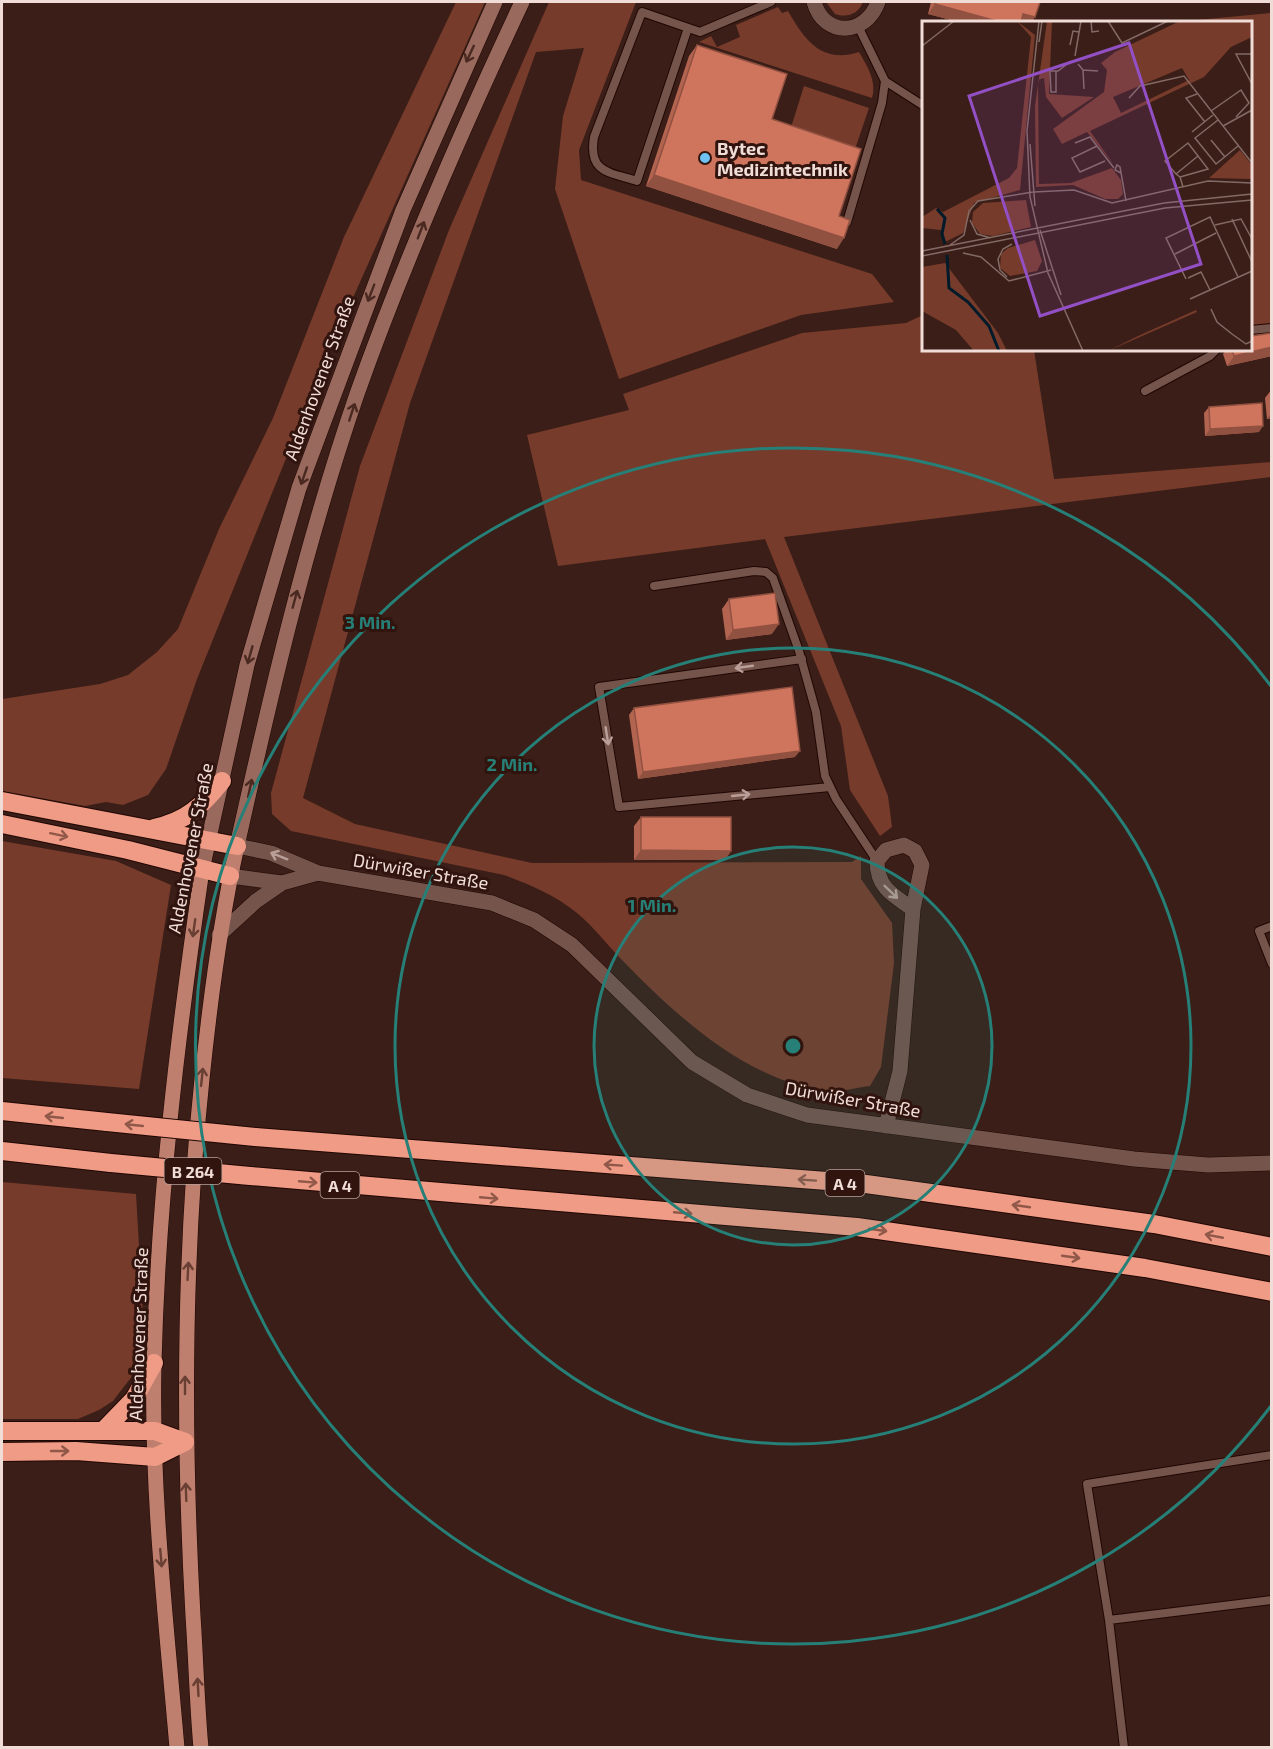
<svg xmlns="http://www.w3.org/2000/svg" width="1273" height="1749" font-family="'Exo 2',sans-serif">
<rect width="100%" height="100%" fill="#3a1e17"/>
<!-- green -->
<path fill="#773b2b" d="M 456,2 L 485,2 L 331,347 L 197,679 L 166,769 L 148,795 L 123,805 L 106,802 L 85,806 L 2,791 L 2,699 L 100,684 L 128,675 L 157,652 L 178,629 L 219,529 L 273,418 L 344,237 Z
M 549,2 L 636,2 L 579,150 L 581,180 L 872,274 L 894,302 L 801,315 L 619,379 L 555,189 L 563,116 L 584,48 L 536,52 L 410,403 L 303,798 L 355,824 L 532,863 L 852,862 L 861,856 L 861,879 L 892,923 L 894,963 L 881,1067 L 870,1086 C 859,1087 846,1091 834,1091 C 754,1087 677,1017 624,962 C 608,946 594,927 577,913 C 555,895 529,884 504,875 L 291,831 L 272,814 L 271,793 L 360,466 L 449,230 Z
M 826,2 L 863,2 C 858,14 848,18 835,14 Z
M 778,7 L 782,13 L 788,11 C 805,40 821,64 859,52 C 867,66 877,81 872,98 L 699,42 L 711,36 L 717,47 L 740,37 L 736,25 Z
M 1271,13 L 1271,327 L 1251,329 L 1250,22 L 1176,22 Z
M 804,86 L 869,108 L 852,158 L 788,137 Z
M 923,315 L 924,350 L 1034,350 L 1054,479 L 1271,462 L 1271,477 L 784,537 L 888,796 L 892,827 L 880,836 L 850,790 L 841,726 L 765,539 L 558,566 L 527,435 L 629,410 L 623,394 L 802,333 L 906,323 Z
M 2,841 L 116,861 L 171,885 L 139,1089 L 2,1078 Z
M 2,1182 L 136,1194 L 144,1333 L 141,1360 L 133,1375 L 113,1401 L 99,1410 L 78,1419 L 2,1419 Z"/>
<g fill="none" stroke-linecap="round" stroke-linejoin="round">
<!-- lane casing -->
<g stroke="#200703" stroke-width="10">
<path id="lane" d="M 858,26 L 885,81 L 924,106
M 688,28 L 637,181 C 609,172 588,173 594,137 L 642,12 L 700,32 L 771,2
M 847,222 L 882,103 L 885,81
M 1250,330 L 1272,328
M 1145,391 L 1210,356 L 1216,350
M 654,586 L 754,571 L 766,572 L 773,578 L 799,651 L 816,712 L 825,776 L 836,799 L 877,861
M 802,659 L 599,687 L 619,807 L 830,787
M 1272,926 L 1259,931 L 1272,964
M 1109,1620 L 1272,1600
M 1124,1748 L 1109,1620 L 1087,1484 L 1272,1455"/>
</g>
<!-- street casing -->
<g stroke="#200703" stroke-width="16">
<path id="street" d="M 814,2 C 824,38 866,36 878,2
M 237,846 L 271,853 L 318,873 L 492,903 L 534,920 L 572,945 L 692,1062 L 747,1095 L 807,1115 L 1134,1159 L 1208,1165 L 1272,1163
M 230,876 L 282,883 L 318,873
M 219,935 L 256,901 L 282,883
M 886,1126 L 900,1071 L 913,909 L 922,865 L 915,851 L 904,845 L 886,850 L 877,861 C 877,887 892,895 913,909"/>
</g>
<!-- secondary casing -->
<g stroke="#200703" stroke-width="16">
<path id="secondary" d="M 237,846 C 271,693 306,542 357,394 C 404,261 462,130 522,2
M 202,870 L 247,665 L 299,488 L 403,210 L 495,2"/>
</g>
<!-- primary casing -->
<g stroke="#200703" stroke-width="16">
<path id="primary" d="M 177,1748 C 166,1620 151,1491 154,1363 C 158,1197 178,1034 202,870
M 201,1748 C 197,1704 196,1660 193,1616 C 183,1436 183,1258 202,1079 C 210,1001 220,923 237,846"/>
</g>
<!-- highway casing -->
<g stroke="#200703" stroke-width="20">
<path id="highway" d="M 2,801 L 237,846
M 2,824 L 128,850 L 230,876
M 154,828 C 187,821 202,806 222,781
M 2,1111 L 107,1122
M 255,1137 L 866,1184 L 1154,1224 L 1272,1247
M 2,1151 L 111,1163
M 250,1176 L 857,1227 L 1145,1268 L 1272,1292
M 2,1431 L 155,1431 L 185,1442
M 103,1431 L 134,1399 L 154,1363
M 2,1452 L 76,1451 L 155,1457 L 185,1442"/>
</g>
<!-- lane -->
<use href="#lane" stroke="#75544c" stroke-width="8"/>
<!-- street -->
<use href="#street" stroke="#75544c" stroke-width="15"/>
<!-- secondary -->
<use href="#secondary" stroke="#9a695d" stroke-width="15"/>
<!-- primary -->
<use href="#primary" stroke="#bf7f6e" stroke-width="15"/>
<!-- highway -->
<use href="#highway" stroke="#f09b85" stroke-width="18"/>
<!-- highway-bridge casing -->
<g stroke="#200703" stroke-width="20" stroke-linecap="butt">
<path id="highway-bridge" d="M 107,1122 L 255,1137
M 111,1163 L 250,1176"/>
</g>
<!-- highway-bridge -->
<use href="#highway-bridge" stroke="#f09b85" stroke-width="18"/>
</g>
<!-- wall -->
<path fill="#b26450" d="M 931,2 L 1040,2 L 1032,22 L 959,22 L 928,14 Z
M 697,45 L 772,119 L 839,216 L 837,249 L 646,186 L 689,56 Z
M 1272,333 L 1272,356 L 1227,366 L 1223,354 L 1226,350 L 1251,350 Z
M 1272,389 L 1272,418 L 1267,419 L 1265,398 Z
M 1209,407 L 1259,432 L 1205,436 L 1204,413 Z
M 729,599 L 772,634 L 726,640 L 722,609 Z
M 634,708 L 795,757 L 638,779 L 629,715 Z
M 641,817 L 731,851 L 725,860 L 634,860 L 634,826 Z"/>
<!-- shaded-wall -->
<path fill="#915141" d="M 935,4 L 1000,22 L 959,22 L 928,14 Z
M 1023,14 L 1035,17 L 1032,22 L 1017,22 Z
M 654,175 L 844,238 L 837,249 L 646,186 Z
M 1272,347 L 1272,356 L 1227,366 L 1234,356 Z
M 1272,412 L 1272,418 L 1267,419 Z
M 1263,426 L 1259,432 L 1205,436 L 1210,429 Z
M 779,624 L 772,634 L 726,640 L 733,630 Z
M 800,751 L 795,757 L 638,779 L 643,772 Z
M 641,850 L 731,851 L 725,860 L 634,860 Z"/>
<!-- building -->
<path fill="#cf745d" stroke="#915141" stroke-width="1.5" d="M 935,2 L 1040,2 L 1035,17 L 1023,14 L 1021,22 L 1000,22 L 935,4 Z
M 697,45 L 787,74 L 772,119 L 861,149 L 839,216 L 850,220 L 844,238 L 654,175 Z
M 1272,333 L 1272,347 L 1234,356 L 1232,350 L 1251,350 L 1251,336 Z
M 1262,403 L 1263,426 L 1210,429 L 1209,407 Z
M 775,593 L 779,624 L 733,630 L 729,599 Z
M 792,687 L 800,751 L 643,772 L 634,708 Z
M 641,817 L 731,817 L 731,851 L 641,850 Z"/>
<!-- one-way arrows -->
<defs><path id="oneway-shaft" d="M-6 0H5M1.5-3L5.5 0L1.5 3" fill="none" stroke-width="1.6" stroke-linecap="round" stroke-linejoin="round" transform="scale(1.5)"/></defs>
<g stroke="#4a2921">
<use href="#oneway-shaft" transform="translate(470 54) rotate(115)"/>
<use href="#oneway-shaft" transform="translate(421 230) rotate(-69)"/>
<use href="#oneway-shaft" transform="translate(371 293) rotate(111)"/>
<use href="#oneway-shaft" transform="translate(352 412) rotate(-72)"/>
<use href="#oneway-shaft" transform="translate(304 476) rotate(109)"/>
<use href="#oneway-shaft" transform="translate(295 599) rotate(-75)"/>
<use href="#oneway-shaft" transform="translate(250 655) rotate(106)"/>
<use href="#oneway-shaft" transform="translate(250 788) rotate(-78)"/>
</g>
<g stroke="#b99f98">
<use href="#oneway-shaft" transform="translate(744 667) rotate(172)"/>
<use href="#oneway-shaft" transform="translate(607 736) rotate(81)"/>
<use href="#oneway-shaft" transform="translate(741 795) rotate(-6)"/>
<use href="#oneway-shaft" transform="translate(279 856) rotate(-158)"/>
<use href="#oneway-shaft" transform="translate(891 892) rotate(44)"/>
</g>
<g stroke="#905849">
<use href="#oneway-shaft" transform="translate(59 835) rotate(12)"/>
<use href="#oneway-shaft" transform="translate(54 1117) rotate(-174)"/>
<use href="#oneway-shaft" transform="translate(134 1125) rotate(-174)"/>
<use href="#oneway-shaft" transform="translate(613 1165) rotate(-176)"/>
<use href="#oneway-shaft" transform="translate(807 1180) rotate(-176)"/>
<use href="#oneway-shaft" transform="translate(308 1182) rotate(5)"/>
<use href="#oneway-shaft" transform="translate(489 1198) rotate(5)"/>
<use href="#oneway-shaft" transform="translate(1021 1206) rotate(-172)"/>
<use href="#oneway-shaft" transform="translate(683 1213) rotate(5)"/>
<use href="#oneway-shaft" transform="translate(878 1230) rotate(8)"/>
<use href="#oneway-shaft" transform="translate(1214 1236) rotate(-169)"/>
<use href="#oneway-shaft" transform="translate(1071 1257) rotate(8)"/>
<use href="#oneway-shaft" transform="translate(60 1451)"/>
</g>
<g stroke="#693f34">
<use href="#oneway-shaft" transform="translate(194 928) rotate(98)"/>
<use href="#oneway-shaft" transform="translate(202 1077) rotate(-84)"/>
<use href="#oneway-shaft" transform="translate(188 1271) rotate(-87)"/>
<use href="#oneway-shaft" transform="translate(185 1385) rotate(-90)"/>
<use href="#oneway-shaft" transform="translate(186 1492) rotate(-92)"/>
<use href="#oneway-shaft" transform="translate(161 1558) rotate(85)"/>
<use href="#oneway-shaft" transform="translate(198 1687) rotate(-93)"/>
</g>
<!-- distance rings -->
<circle cx="793" cy="1046" r="199" fill="#268078" fill-opacity=".12"/>
<g fill="none" stroke="#268078" stroke-width="3">
<circle cx="793" cy="1046" r="199"/>
<circle cx="793" cy="1046" r="398"/>
<path d="M1271 1406A598 598 0 1 1 1271 686"/>
</g>
<!-- markers -->
<circle fill="#6fc2f4" stroke="#30140d" stroke-width="2" cx="705" cy="158" r="6"/>
<g text-anchor="middle" dominant-baseline="central" stroke-width="6" stroke-linejoin="round" paint-order="stroke">
<!-- shield labels -->
<g fill="#30140d" stroke="#b7a19a" stroke-width="1.5">
<rect x="164.5" y="1158" width="57" height="26" rx="4.5"/>
<rect x="825.5" y="1170" width="39" height="26" rx="4.5"/>
<rect x="320.5" y="1172" width="39" height="26" rx="4.5"/>
</g>
<g font-size="16" font-weight="bold" fill="#f1ddd7">
<text x="193" y="1171">B 264</text>
<text x="845" y="1183">A 4</text>
<text x="340" y="1185">A 4</text>
</g>
<!-- poi labels -->
<g font-size="18" font-weight="bold" fill="#f1ddd7" stroke="#30140d" text-anchor="start">
<text x="717" y="148">Bytec<tspan x="717" dy="21">Medizintechnik</tspan></text>
</g>
<!-- street labels -->
<g font-size="18" fill="#f1ddd7" stroke="#30140d">
<text transform="translate(319 378) rotate(-70)">Aldenhovener Straße</text>
<text transform="translate(190 848) rotate(-79)">Aldenhovener Straße</text>
<text transform="translate(421 871) rotate(10)">Dürwißer Straße</text>
<text transform="translate(853 1099) rotate(10)">Dürwißer Straße</text>
<text transform="translate(138 1334) rotate(-88)">Aldenhovener Straße</text>
</g>
</g>
<!-- overview -->
<g transform="translate(922 21)">
<rect width="330" height="330" fill="#3a1e17"/>
<path d="M 95,0 L 113,14 L 98,169 L 52,182 L 41,212 L 21,222 L 19,209 L 0,207 L 0,196 L 14,187 L 21,191 L 87,157 L 95,147 L 109,16 ZM 125,0 L 130,0 L 127,73 L 172,76 L 140,97 L 124,76 L 122,57 L 116,59 L 117,163 L 149,162 L 190,147 L 199,159 L 201,173 L 196,178 L 183,178 L 151,164 L 114,166 L 113,85 ZM 258,0 L 330,0 L 330,16 L 309,26 L 282,56 L 168,110 L 192,144 L 165,111 L 140,123 L 131,108 L 182,71 L 185,49 L 179,42 L 193,31 ZM 260,47 L 267,59 L 199,92 L 191,76 ZM 318,129 L 330,144 L 330,158 L 287,157 ZM 104,179 L 109,206 L 71,215 L 58,213 L 50,202 L 51,191 L 61,182 ZM 113,219 L 120,240 L 115,250 L 88,255 L 78,247 L 79,233 L 86,227 ZM 23,242 L 76,312 L 85,330 L 52,330 L 34,309 L 0,290 L 0,246 ZM 274,289 L 275,291 L 186,330 L 216,315 Z" fill="#773b2b" fill-rule="evenodd"/>
<path fill="none" stroke="#001a2a" stroke-width="3" d="M 15,188 L 23,197 L 20,213 L 23,223M 25,234 L 27,267 L 46,281 L 67,305 L 77,330"/>
<path fill="none" stroke="#836a64" stroke-width="1.5" d="M 117,0 L 105,110 L 108,176 L 126,252 L 161,330M 169,0 L 170,11 L 177,10M 186,0 L 200,22 L 246,0M 117,21 L 120,0M 148,24 L 151,10 L 157,11M 0,25 L 32,0M 330,33 L 314,33 L 330,63M 153,35 L 159,0M 156,43 L 161,49 L 176,50M 161,49 L 162,68M 134,50 L 134,71 L 129,71 L 128,50 L 136,50 L 149,40M 275,73 L 264,77 L 283,101M 207,77 L 218,65 L 262,55 L 330,142M 289,90 L 319,69 L 327,82 L 314,96M 296,99 L 273,117 L 294,143 L 316,125M 301,105 L 330,89M 270,111 L 291,94M 289,119 L 303,136M 153,122 L 168,116 L 192,147M 108,123 L 113,185M 175,125 L 150,137 L 158,151 L 183,140M 199,152 L 193,149 L 195,144 L 198,146 L 204,180M 254,153 L 276,135 L 266,122 L 243,140 L 254,153 L 258,156 L 261,166M 258,156 L 286,148 L 276,135M 112,171 L 152,169 L 190,182 L 286,160 L 330,162M 310,198 L 330,241M 48,199 L 55,213 L 69,217M 293,204 L 319,198 L 330,218M 118,209 L 139,274M 28,224 L 42,214 L 47,190 L 56,180 L 111,171M 0,230 L 242,182 L 330,173M 41,232 L 59,236 L 87,260 L 129,249M 253,233 L 294,212M 0,235 L 243,187 L 330,179M 85,256 L 78,249 L 76,238 L 81,228 L 90,223M 266,257 L 279,251 L 288,269M 264,258 L 244,217 L 288,196 L 316,256M 268,278 L 330,250M 289,288 L 295,301 L 310,313 L 324,323 L 330,320"/>
<path fill="#934fc4" fill-opacity="0.15" stroke="#934fc4" stroke-width="3" d="M 207,22 L 279,243 L 118,295 L 47,75 Z"/>
<rect width="330" height="330" fill="none" stroke="#f1ddd7" stroke-width="3"/>
</g>
<circle cx="793" cy="1046" r="9" fill="#268078" stroke="#30140d" stroke-width="3"/>
<g font-size="18" text-anchor="middle" font-weight="bold" fill="#268078" stroke="#30140d" stroke-width="6" stroke-linejoin="round" paint-order="stroke">
<text x="370" y="629">3 Min.</text>
<text x="512" y="771">2 Min.</text>
<text x="652" y="912">1 Min.</text>
</g>
<!-- border -->
<rect width="1273" height="1749" fill="none" stroke="#f1ddd7" stroke-width="6"/>
</svg>
